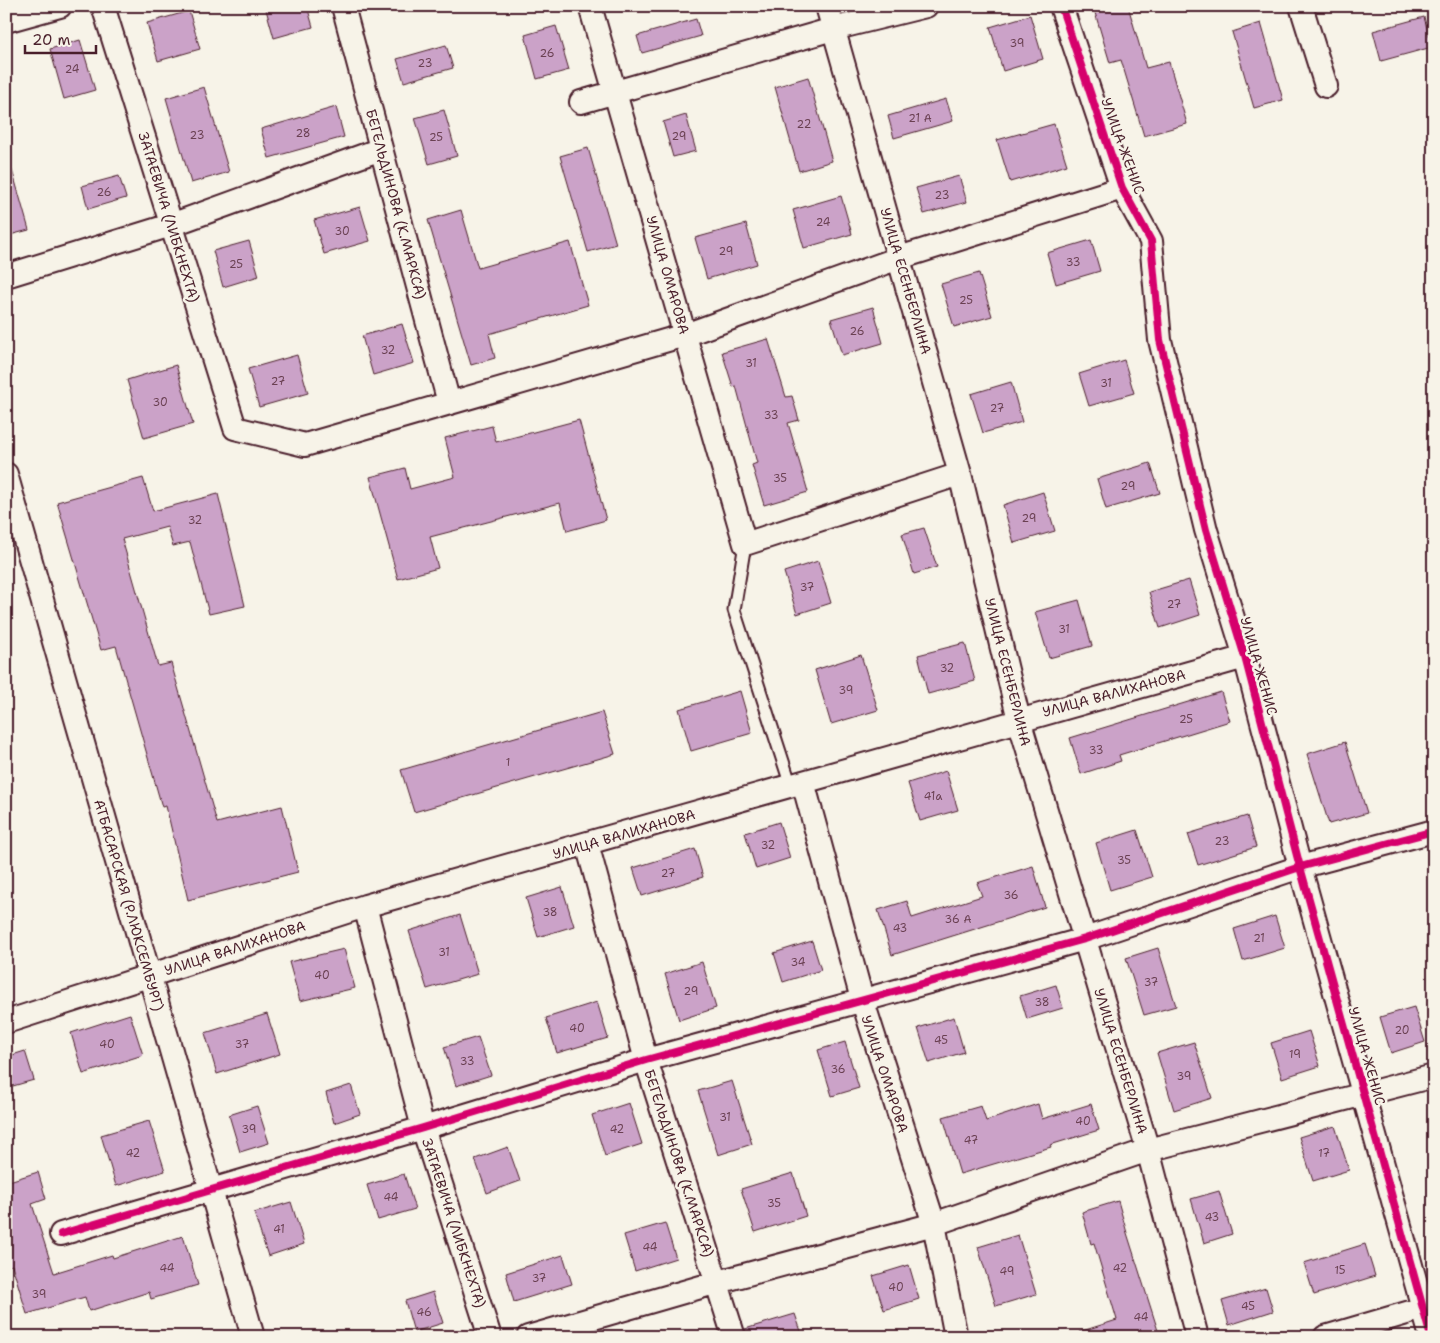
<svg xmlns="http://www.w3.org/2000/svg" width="1440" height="1343" font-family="'Shantell Sans',sans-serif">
<rect width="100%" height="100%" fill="#f7f3e8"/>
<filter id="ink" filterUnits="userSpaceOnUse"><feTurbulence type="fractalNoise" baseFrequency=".02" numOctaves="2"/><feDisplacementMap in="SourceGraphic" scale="10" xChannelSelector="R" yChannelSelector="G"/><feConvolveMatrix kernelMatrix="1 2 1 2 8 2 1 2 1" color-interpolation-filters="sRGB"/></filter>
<g filter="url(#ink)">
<!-- building -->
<path fill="#cba2c8" stroke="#4a1f2b" d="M 265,6 L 307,6 L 313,27 L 274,38 Z
M 1093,6 L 1128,6 L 1146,68 L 1169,62 L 1187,124 L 1144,136 L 1121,60 L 1110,63 Z
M 189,11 L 200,49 L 158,61 L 147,23 Z
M 1030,15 L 1043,59 L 1003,71 L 990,27 Z
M 1424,17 L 1432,47 L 1381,61 L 1373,31 Z
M 696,19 L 701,36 L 642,53 L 637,36 Z
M 1261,23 L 1283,100 L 1254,108 L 1232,32 Z
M 556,26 L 569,70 L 537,79 L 525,35 Z
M 80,40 L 95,90 L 64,99 L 50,49 Z
M 446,45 L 453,68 L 404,82 L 397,59 Z
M 808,77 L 832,161 L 799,171 L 775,87 Z
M 204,87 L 229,172 L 191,183 L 166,98 Z
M 946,99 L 953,121 L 894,138 L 888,116 Z
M 336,107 L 344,137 L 269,158 L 261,129 Z
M 444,110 L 457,156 L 429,164 L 415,118 Z
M 686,115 L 696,151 L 673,157 L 663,122 Z
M 1054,124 L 1067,165 L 1010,182 L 997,140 Z
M 588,148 L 616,244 L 588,252 L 560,156 Z
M 12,170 L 29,230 L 6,236 L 6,171 Z
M 119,176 L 126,198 L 88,209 L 82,186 Z
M 959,176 L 967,202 L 924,214 L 916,188 Z
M 841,196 L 852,234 L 804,248 L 793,210 Z
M 360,207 L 370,241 L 324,254 L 314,220 Z
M 461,210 L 478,268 L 570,242 L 588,305 L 489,334 L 495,358 L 471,365 L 428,220 Z
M 746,224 L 757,264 L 707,279 L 695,238 Z
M 1091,240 L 1100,271 L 1056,284 L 1047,253 Z
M 249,241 L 259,276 L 223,287 L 213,251 Z
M 979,273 L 992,316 L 954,327 L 941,284 Z
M 873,307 L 883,343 L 842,355 L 831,319 Z
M 402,324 L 414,363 L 373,375 L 362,336 Z
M 768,339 L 786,397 L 792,396 L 799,420 L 788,423 L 808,492 L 764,505 L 752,465 L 757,463 L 736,386 L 733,387 L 722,352 Z
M 297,355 L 308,393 L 259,407 L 248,369 Z
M 1124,360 L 1134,393 L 1089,406 L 1079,374 Z
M 176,365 L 193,424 L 144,438 L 127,380 Z
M 1011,382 L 1022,422 L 983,433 L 971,394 Z
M 579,420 L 606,520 L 567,531 L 560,503 L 430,537 L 438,568 L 398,579 L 370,477 L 405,468 L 410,489 L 455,477 L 445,438 L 492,426 L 496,442 Z
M 1150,463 L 1160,493 L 1106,509 L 1097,479 Z
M 143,478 L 153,511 L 218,494 L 245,606 L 209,614 L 190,542 L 173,546 L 167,527 L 122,539 L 158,666 L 171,663 L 217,823 L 282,806 L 298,872 L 188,900 L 166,806 L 162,807 L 116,646 L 101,650 L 57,502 Z
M 1043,492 L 1055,531 L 1014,543 L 1003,505 Z
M 924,528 L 937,567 L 914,574 L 902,534 Z
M 818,561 L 831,603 L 797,614 L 784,572 Z
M 1189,580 L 1200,615 L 1160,628 L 1149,592 Z
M 1079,600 L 1092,646 L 1049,658 L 1035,612 Z
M 965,643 L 975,681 L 928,694 L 918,655 Z
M 861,655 L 878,710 L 831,724 L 815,670 Z
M 740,691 L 752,733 L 691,751 L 679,709 Z
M 1221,692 L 1230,721 L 1119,755 L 1121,761 L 1081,774 L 1070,738 Z
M 602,712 L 615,754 L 414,812 L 401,770 Z
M 1345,742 L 1367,813 L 1329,824 L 1307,754 Z
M 946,771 L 958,810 L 920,821 L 908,783 Z
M 1247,816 L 1256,847 L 1198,865 L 1188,834 Z
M 779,822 L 790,858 L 756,869 L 745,833 Z
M 1137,830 L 1152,877 L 1110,890 L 1096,843 Z
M 695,849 L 703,877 L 642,896 L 633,868 Z
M 1033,866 L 1045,907 L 892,955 L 878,910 L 907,901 L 912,918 L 982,896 L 977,883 Z
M 562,887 L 574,926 L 538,937 L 526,898 Z
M 460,915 L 478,974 L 427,989 L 409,931 Z
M 1275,916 L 1285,948 L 1243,961 L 1234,929 Z
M 812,941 L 821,970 L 783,982 L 774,953 Z
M 1158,948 L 1176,1006 L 1144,1015 L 1126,958 Z
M 344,949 L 355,988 L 300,1001 L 289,962 Z
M 702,962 L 716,1008 L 679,1020 L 665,974 Z
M 1056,985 L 1063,1008 L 1027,1019 L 1020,996 Z
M 597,1002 L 608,1038 L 557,1053 L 546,1018 Z
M 1414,1007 L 1425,1042 L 1391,1053 L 1380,1017 Z
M 130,1014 L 143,1055 L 83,1074 L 71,1033 Z
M 267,1014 L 280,1054 L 217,1074 L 205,1033 Z
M 954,1017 L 964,1052 L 929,1063 L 918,1028 Z
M 1309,1031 L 1320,1066 L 1282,1078 L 1271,1043 Z
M 478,1037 L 491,1075 L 456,1086 L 444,1047 Z
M 845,1042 L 859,1088 L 832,1096 L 818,1050 Z
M 1194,1042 L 1212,1098 L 1174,1110 L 1157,1053 Z
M 25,1051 L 34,1080 L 6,1088 L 6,1057 Z
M 732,1081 L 752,1144 L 718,1155 L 698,1091 Z
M 351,1085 L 360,1114 L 334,1123 L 326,1093 Z
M 629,1103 L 642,1144 L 605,1156 L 592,1115 Z
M 1038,1104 L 1042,1119 L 1091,1104 L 1099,1130 L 1050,1145 L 1051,1147 L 960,1174 L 943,1117 L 981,1106 L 986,1121 Z
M 257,1106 L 269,1143 L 240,1152 L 229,1115 Z
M 149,1121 L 165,1171 L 116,1186 L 101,1135 Z
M 1335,1126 L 1349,1170 L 1313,1181 L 1299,1137 Z
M 508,1147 L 520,1181 L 487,1193 L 475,1159 Z
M 38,1172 L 46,1199 L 32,1204 L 54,1273 L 112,1255 L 113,1258 L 183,1236 L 198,1285 L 151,1299 L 149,1292 L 89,1311 L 85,1297 L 27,1314 L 12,1265 L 6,1267 L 6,1182 Z
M 793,1173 L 806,1216 L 755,1232 L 741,1189 Z
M 404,1174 L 415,1209 L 378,1220 L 367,1185 Z
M 1219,1191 L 1232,1234 L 1204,1243 L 1191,1199 Z
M 1118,1201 L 1127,1233 L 1160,1337 L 1079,1337 L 1079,1332 L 1117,1320 L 1094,1243 L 1091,1244 L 1082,1212 Z
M 291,1202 L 304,1244 L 268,1256 L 254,1213 Z
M 665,1223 L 676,1258 L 635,1271 L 624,1235 Z
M 1018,1235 L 1036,1294 L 996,1306 L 978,1247 Z
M 1365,1244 L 1375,1276 L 1314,1295 L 1304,1263 Z
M 563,1255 L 572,1284 L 514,1302 L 506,1273 Z
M 909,1265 L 919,1299 L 884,1310 L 873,1276 Z
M 1266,1288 L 1273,1311 L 1229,1325 L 1222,1301 Z
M 433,1292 L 443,1323 L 414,1332 L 405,1301 Z
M 795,1314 L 803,1337 L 747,1337 L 745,1329 Z"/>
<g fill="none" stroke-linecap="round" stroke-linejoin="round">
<!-- service casing -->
<g stroke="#4a1f2b" stroke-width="15">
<path id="service" d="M 745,544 L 734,610 L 791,786"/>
</g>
<!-- minor casing -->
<g stroke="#4a1f2b" stroke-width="26">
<path id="minor" d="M 103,6 L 235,428 L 305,445 L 685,335 L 899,258 L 1122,188
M 343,6 L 449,403
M 590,6 L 745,544 L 960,474
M 827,6 L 960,474 L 1019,720 L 1148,1150 L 1197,1337
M 1061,6 L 1122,188 L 1151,241 L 1160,340 L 1206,530 L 1245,657 L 1300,867 L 1431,1337
M 1301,6 L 1326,86
M 6,21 L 60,6
M 581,102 L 833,29 L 926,6
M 6,276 L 171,225 L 381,149
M 6,474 L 253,1337
M 803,782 L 862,999 L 934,1224 L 956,1337
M 587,844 L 646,1060 L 734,1337
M 365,906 L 423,1128 L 490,1337
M 6,1022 L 365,906 L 1245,657
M 61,1234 L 423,1128 L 646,1060 L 1085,939 L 1300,867 L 1434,831
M 528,1337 L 718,1282 L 934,1224 L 1148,1150 L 1434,1076
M 1325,1337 L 1434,1305"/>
</g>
<!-- service -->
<use href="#service" stroke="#f7f3e8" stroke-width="11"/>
<!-- minor -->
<use href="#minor" stroke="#f7f3e8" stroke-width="22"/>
<!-- cycleway casing -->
<g stroke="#f7f3e8" stroke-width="11">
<path id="cycleway" d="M 1061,6 L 1122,188 L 1151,241 L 1160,340 L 1206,530 L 1245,657 L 1300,867 L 1431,1337
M 61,1234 L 423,1128 L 646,1060 L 1085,939 L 1300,867 L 1434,831"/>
</g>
<!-- cycleway -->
<use href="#cycleway" stroke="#d6006c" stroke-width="8"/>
</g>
</g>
<g text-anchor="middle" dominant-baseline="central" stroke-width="5" stroke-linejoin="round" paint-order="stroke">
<!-- number labels -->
<g font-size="11" fill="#6a4052">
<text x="1017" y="43">39</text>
<text x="547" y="53">26</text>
<text x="425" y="63">23</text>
<text x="72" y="69">24</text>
<text x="920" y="118">21 А</text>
<text x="804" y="124">22</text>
<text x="303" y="133">28</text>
<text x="197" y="135">23</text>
<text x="679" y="136">29</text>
<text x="436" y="137">25</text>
<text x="104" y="192">26</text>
<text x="942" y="195">23</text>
<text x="823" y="222">24</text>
<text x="342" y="231">30</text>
<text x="726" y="251">29</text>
<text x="1073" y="262">33</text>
<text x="236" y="264">25</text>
<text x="966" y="300">25</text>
<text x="857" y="331">26</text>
<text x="388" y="350">32</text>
<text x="751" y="363">31</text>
<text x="278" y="381">27</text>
<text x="1106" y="383">31</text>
<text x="160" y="402">30</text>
<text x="997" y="408">27</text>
<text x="771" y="415">33</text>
<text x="780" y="478">35</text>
<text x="1128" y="486">29</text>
<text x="1029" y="518">29</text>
<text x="195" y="520">32</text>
<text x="807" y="587">37</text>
<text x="1174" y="604">27</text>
<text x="1064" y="629">31</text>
<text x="947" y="668">32</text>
<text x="846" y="690">39</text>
<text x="1186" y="719">25</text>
<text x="1096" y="750">33</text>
<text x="508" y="762">1</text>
<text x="933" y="796">41а</text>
<text x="1222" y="841">23</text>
<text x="768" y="845">32</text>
<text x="1124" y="860">35</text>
<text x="668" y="873">27</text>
<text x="1011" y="895">36</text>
<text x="550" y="912">38</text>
<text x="958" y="919">36 А</text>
<text x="900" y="928">43</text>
<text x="1259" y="938">21</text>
<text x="444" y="952">31</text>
<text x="798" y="962">34</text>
<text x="322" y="975">40</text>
<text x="1151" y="982">37</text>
<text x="691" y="991">29</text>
<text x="1042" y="1002">38</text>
<text x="577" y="1028">40</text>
<text x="1402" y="1030">20</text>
<text x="941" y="1040">45</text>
<text x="107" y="1044">40</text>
<text x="242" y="1044">37</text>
<text x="1295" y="1054">19</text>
<text x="467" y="1061">33</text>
<text x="838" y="1069">36</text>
<text x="1184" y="1076">39</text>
<text x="725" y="1117">31</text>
<text x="1083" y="1121">40</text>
<text x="249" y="1129">39</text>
<text x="617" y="1129">42</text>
<text x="971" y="1140">47</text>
<text x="133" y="1153">42</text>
<text x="1324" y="1153">17</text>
<text x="391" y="1197">44</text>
<text x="774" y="1203">35</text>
<text x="1212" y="1217">43</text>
<text x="279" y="1229">41</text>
<text x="650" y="1247">44</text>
<text x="167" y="1268">44</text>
<text x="1120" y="1268">42</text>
<text x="1340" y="1270">15</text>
<text x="1007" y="1271">49</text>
<text x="539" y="1278">37</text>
<text x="896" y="1287">40</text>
<text x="39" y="1294">39</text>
<text x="1248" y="1306">45</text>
<text x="424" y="1312">46</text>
<text x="1141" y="1317">44</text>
</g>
<!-- street labels -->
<g font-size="14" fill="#4a1f2b" stroke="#f7f3e8">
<text transform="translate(1123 146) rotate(70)">УЛИЦА ЖЕНИС</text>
<text transform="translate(396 204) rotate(75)">БЕГЕЛЬДИНОВА (К.МАРКСА)</text>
<text transform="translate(169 217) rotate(73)">ЗАТАЕВИЧА (ЛИБКНЕХТА)</text>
<text transform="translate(668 275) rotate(74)">УЛИЦА ОМАРОВА</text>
<text transform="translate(906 281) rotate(74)">УЛИЦА ЕСЕНБЕРЛИНА</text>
<text transform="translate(1259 666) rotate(74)">УЛИЦА ЖЕНИС</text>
<text transform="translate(1008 672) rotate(76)">УЛИЦА ЕСЕНБЕРЛИНА</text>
<text transform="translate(1114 693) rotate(-15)">УЛИЦА ВАЛИХАНОВА</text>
<text transform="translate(624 834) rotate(-16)">УЛИЦА ВАЛИХАНОВА</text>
<text transform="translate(129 905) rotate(74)">АТБАСАРСКАЯ (Р.ЛЮКСЕМБУРГ)</text>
<text transform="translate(235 948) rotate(-18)">УЛИЦА ВАЛИХАНОВА</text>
<text transform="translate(1367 1056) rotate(74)">УЛИЦА ЖЕНИС</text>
<text transform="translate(1121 1061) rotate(73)">УЛИЦА ЕСЕНБЕРЛИНА</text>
<text transform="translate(885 1074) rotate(72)">УЛИЦА ОМАРОВА</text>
<text transform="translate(679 1163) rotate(72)">БЕГЕЛЬДИНОВА (К.МАРКСА)</text>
<text transform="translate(454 1223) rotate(72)">ЗАТАЕВИЧА (ЛИБКНЕХТА)</text>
</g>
</g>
<!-- margin -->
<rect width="1440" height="1343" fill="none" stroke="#f7f3e8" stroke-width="25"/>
<rect x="12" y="12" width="1415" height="1318" fill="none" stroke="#4a1f2b" stroke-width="2" filter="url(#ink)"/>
<!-- scale -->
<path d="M25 45v8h71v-8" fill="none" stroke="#4a1f2b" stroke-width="2.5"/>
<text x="32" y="45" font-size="15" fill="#4a1f2b" stroke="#f7f3e8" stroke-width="4" paint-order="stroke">20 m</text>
</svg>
